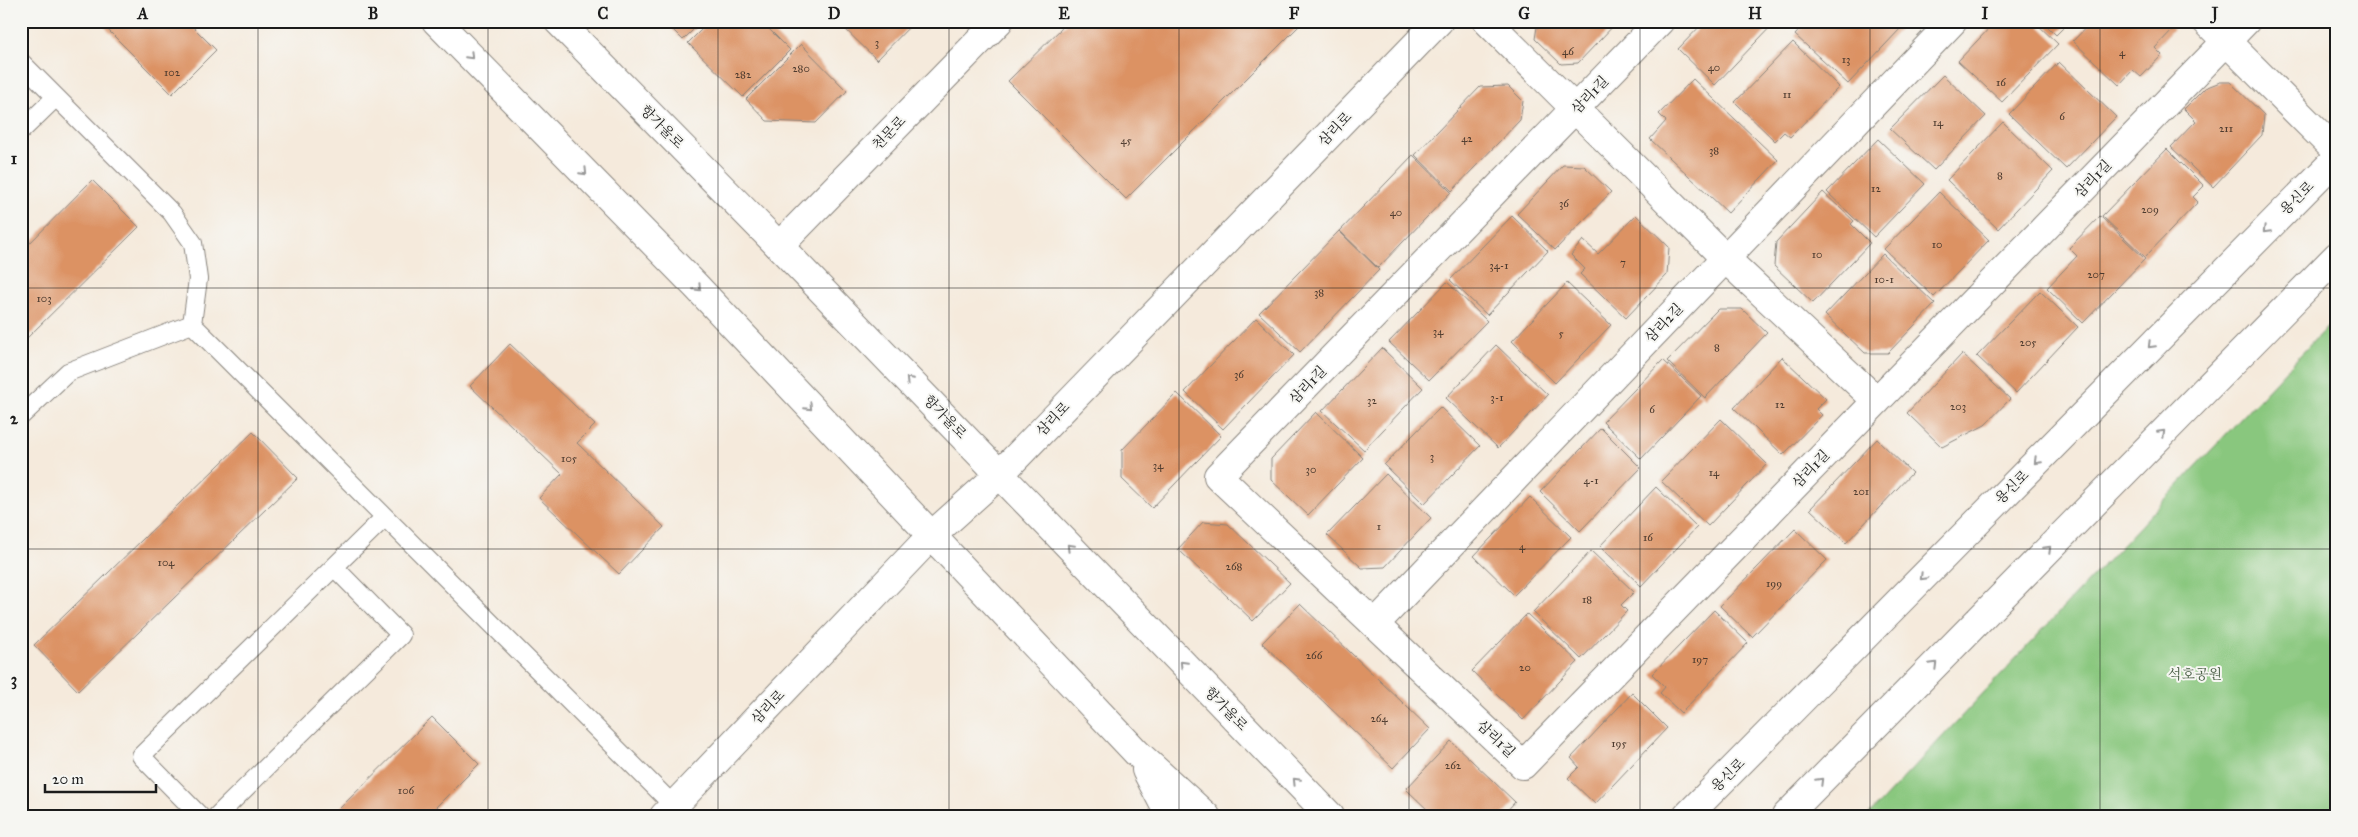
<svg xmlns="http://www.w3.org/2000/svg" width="2358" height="837" font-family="'IM FELL Great Primer','Noto Serif KR',serif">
<rect width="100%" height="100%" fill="#f6f6f2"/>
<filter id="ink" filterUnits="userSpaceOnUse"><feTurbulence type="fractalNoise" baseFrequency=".02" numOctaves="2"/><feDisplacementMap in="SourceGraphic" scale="10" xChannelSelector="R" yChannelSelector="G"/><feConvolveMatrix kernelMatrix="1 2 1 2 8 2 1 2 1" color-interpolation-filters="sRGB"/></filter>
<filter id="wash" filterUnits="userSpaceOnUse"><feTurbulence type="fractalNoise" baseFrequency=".0096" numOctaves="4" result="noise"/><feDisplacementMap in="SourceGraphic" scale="20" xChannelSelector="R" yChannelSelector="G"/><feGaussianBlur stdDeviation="1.12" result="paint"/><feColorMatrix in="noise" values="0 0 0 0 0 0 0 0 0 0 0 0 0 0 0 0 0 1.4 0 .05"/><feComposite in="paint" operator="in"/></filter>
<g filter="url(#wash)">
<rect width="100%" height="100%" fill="#f5eadc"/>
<!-- green -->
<path fill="#89c77e" stroke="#52724d" d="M 2337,316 L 2337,816 L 1868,816 Z"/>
<g id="blocks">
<!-- building -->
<path fill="#dc9263" d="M 99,21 L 187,21 L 216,50 L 172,94 Z
M 664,21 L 702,21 L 683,40 Z
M 710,21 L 761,21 L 790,50 L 743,97 L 688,43 Z
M 841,21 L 915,21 L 877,60 L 840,24 Z
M 1069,21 L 1304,21 L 1126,199 L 1008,81 Z
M 1538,21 L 1618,21 L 1578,63 L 1561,64 L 1535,39 Z
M 1705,21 L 1776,21 L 1715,85 L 1678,49 Z
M 1808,21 L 1894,21 L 1901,28 L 1848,84 L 1795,35 Z
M 1996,21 L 2034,21 L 2058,44 L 2002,102 L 1958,61 Z
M 2042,21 L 2070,21 L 2056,35 Z
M 2092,21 L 2164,21 L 2173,29 L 2155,48 L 2162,55 L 2141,77 L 2133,70 L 2119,85 L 2073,41 Z
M 1793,42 L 1839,87 L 1790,137 L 1784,132 L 1775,141 L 1735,102 Z
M 801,44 L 847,91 L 816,123 L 767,121 L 746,99 Z
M 2059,62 L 2116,117 L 2066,169 L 2009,114 Z
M 1943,75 L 1986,116 L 1934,170 L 1890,129 Z
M 1693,79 L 1778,160 L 1728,213 L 1650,139 L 1666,121 L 1659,114 Z
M 2220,82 L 2230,82 L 2264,115 L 2262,135 L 2213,187 L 2171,147 L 2196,121 L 2184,109 L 2205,88 Z
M 1508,86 L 1523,101 L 1520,120 L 1452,191 L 1415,155 L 1480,87 Z
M 2003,122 L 2053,171 L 1998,229 L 1947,180 Z
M 1878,139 L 1925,184 L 1874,237 L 1827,192 Z
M 2167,149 L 2204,186 L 2193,197 L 2198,202 L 2145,257 L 2102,216 Z
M 1413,155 L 1451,192 L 1378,268 L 1340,231 Z
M 1563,165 L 1584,166 L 1611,192 L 1555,250 L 1517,214 Z
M 92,180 L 139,227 L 21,344 L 21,252 Z
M 1823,192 L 1854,221 L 1851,224 L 1870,243 L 1813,303 L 1774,266 L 1776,242 Z
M 1939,192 L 1989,240 L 1934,297 L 1884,249 Z
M 1636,215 L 1669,247 L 1667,275 L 1626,318 L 1580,274 L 1585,269 L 1571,255 L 1583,240 L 1598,254 Z
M 1512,216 L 1548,251 L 1487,315 L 1450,280 Z
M 2100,216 L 2145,259 L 2083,323 L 2047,288 L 2077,256 L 2069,248 Z
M 1339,231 L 1379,270 L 1300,352 L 1259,313 Z
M 1883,254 L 1935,304 L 1888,353 L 1865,353 L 1825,315 Z
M 1447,282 L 1487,321 L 1429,380 L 1389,342 Z
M 1567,283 L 1611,325 L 1555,383 L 1512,341 Z
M 2040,291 L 2078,327 L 2016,393 L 1977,356 Z
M 1718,309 L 1742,309 L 1767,333 L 1705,398 L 1667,361 Z
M 1256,318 L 1294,355 L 1223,429 L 1185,392 Z
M 510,344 L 595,425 L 577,443 L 664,527 L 619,574 L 539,498 L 562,474 L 470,386 Z
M 1496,345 L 1548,395 L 1498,448 L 1446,398 Z
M 1382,348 L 1423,388 L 1364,450 L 1322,411 Z
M 1962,354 L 2010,399 L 1985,425 L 1942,447 L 1907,413 Z
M 1782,357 L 1826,399 L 1816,409 L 1822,415 L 1783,455 L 1734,408 Z
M 1663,360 L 1701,396 L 1641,459 L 1603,422 Z
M 1177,393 L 1221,436 L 1152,508 L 1122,479 L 1122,450 Z
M 1440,407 L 1480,446 L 1424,504 L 1384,465 Z
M 1316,412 L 1363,458 L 1308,515 L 1271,480 L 1271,459 Z
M 1721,419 L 1767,464 L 1708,526 L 1661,481 Z
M 1601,428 L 1641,468 L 1580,531 L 1540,492 Z
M 253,432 L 298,478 L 78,691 L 34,645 Z
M 1877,439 L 1912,473 L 1846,543 L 1810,509 Z
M 1386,474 L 1431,518 L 1385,567 L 1362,568 L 1327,535 Z
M 1656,487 L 1697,527 L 1641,586 L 1600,546 Z
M 1530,497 L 1571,537 L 1514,595 L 1474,556 Z
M 1203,522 L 1228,524 L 1290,583 L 1253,621 L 1178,549 Z
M 1795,529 L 1827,560 L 1752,637 L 1720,606 Z
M 1591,551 L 1634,592 L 1621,605 L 1627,611 L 1581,659 L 1533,612 Z
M 1300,604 L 1430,729 L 1393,768 L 1262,643 Z
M 1714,610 L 1748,643 L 1681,713 L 1660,693 L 1665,687 L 1652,674 Z
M 1527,614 L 1578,662 L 1523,720 L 1472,671 Z
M 1632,693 L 1667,728 L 1595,804 L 1568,778 L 1579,767 L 1571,758 Z
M 432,717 L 479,764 L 427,816 L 332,816 Z
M 1451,741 L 1515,802 L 1502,816 L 1434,816 L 1406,789 Z"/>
</g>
</g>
<g filter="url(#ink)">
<use href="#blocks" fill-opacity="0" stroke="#88837c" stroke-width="1"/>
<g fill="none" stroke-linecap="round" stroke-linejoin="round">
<!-- service casing -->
<g stroke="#88837c" stroke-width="20">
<path id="service" d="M 21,62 L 172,213 L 193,243 L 198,279 L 192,324
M 21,131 L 56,97
M 21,416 L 68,372 L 192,324 L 684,816
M 200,816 L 141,756 L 385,517
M 217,816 L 401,635 L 334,567"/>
</g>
<!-- minor casing -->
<g stroke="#88837c" stroke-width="30">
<path id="minor" d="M 1487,21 L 1726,259 L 1877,401
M 1660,21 L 1218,476 L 1523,765 L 2246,21
M 2206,21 L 2337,152
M 779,246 L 999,21
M 1375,624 L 1953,21"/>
</g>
<!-- tertiary casing -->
<g stroke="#88837c" stroke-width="30">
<path id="tertiary" d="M 664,816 L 931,536 L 1000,474 L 1439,21"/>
</g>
<!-- secondary casing -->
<g stroke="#88837c" stroke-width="30">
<path id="secondary" d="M 436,21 L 695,285 L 1137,753 L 1206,816
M 558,21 L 779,246 L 1330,816
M 1146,770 L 1170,816
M 1687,816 L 2337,158
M 1786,816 L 2337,256"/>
</g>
<!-- service -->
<use href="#service" stroke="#fff" stroke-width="18"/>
<!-- minor -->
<use href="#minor" stroke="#fff" stroke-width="28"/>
<!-- tertiary -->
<use href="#tertiary" stroke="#fff" stroke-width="28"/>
<!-- secondary -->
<use href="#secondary" stroke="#fff" stroke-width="28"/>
</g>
<!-- one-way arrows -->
<defs><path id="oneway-chevron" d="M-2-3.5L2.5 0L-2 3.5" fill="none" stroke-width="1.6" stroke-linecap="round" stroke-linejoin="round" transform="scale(1.25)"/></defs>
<g stroke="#999">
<use href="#oneway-chevron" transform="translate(470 56) rotate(46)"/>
<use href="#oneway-chevron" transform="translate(584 172) rotate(46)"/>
<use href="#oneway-chevron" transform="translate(2266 230) rotate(135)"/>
<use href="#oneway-chevron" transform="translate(698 288) rotate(46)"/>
<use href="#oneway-chevron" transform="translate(2151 345) rotate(135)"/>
<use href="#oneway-chevron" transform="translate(909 380) rotate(-134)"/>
<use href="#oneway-chevron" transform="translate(809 407) rotate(47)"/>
<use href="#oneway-chevron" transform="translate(2162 433) rotate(-45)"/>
<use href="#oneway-chevron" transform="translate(2037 461) rotate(135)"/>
<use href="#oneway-chevron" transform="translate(1070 547) rotate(-134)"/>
<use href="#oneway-chevron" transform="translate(2048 549) rotate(-45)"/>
<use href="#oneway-chevron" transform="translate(1923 577) rotate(135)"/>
<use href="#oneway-chevron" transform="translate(1183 664) rotate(-134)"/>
<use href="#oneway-chevron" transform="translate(1934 665) rotate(-45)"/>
<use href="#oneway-chevron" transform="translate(1296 781) rotate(-134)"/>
<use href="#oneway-chevron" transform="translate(1820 781) rotate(-45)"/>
</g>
</g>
<!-- grid -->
<path fill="none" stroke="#1c1c1c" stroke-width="1" stroke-opacity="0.55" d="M 258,21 L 258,816M 488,21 L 488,816M 718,21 L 718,816M 949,21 L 949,816M 1179,21 L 1179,816M 1409,21 L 1409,816M 1640,21 L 1640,816M 1870,21 L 1870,816M 2100,21 L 2100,816M 21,288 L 2337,288M 21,549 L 2337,549"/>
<g text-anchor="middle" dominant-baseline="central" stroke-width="4" stroke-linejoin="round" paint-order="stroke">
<!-- number labels -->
<g font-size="11" fill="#4c3a2e">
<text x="877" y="42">3</text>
<text x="1568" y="51">46</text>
<text x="2122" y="52">4</text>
<text x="1846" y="59">13</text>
<text x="1714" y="67">40</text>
<text x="801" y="68">280</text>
<text x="172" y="72">102</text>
<text x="743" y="74">282</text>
<text x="2001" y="82">16</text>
<text x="1787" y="94">11</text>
<text x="2062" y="116">6</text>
<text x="1938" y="122">14</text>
<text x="2226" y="128">211</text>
<text x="1467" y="138">42</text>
<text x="1126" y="140">45</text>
<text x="1714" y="150">38</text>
<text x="2000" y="175">8</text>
<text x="1876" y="188">12</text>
<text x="1564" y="203">36</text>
<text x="2150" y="209">209</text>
<text x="1396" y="212">40</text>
<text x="1937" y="244">10</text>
<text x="1817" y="254">10</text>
<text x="1623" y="262">7</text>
<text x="1499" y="265">34-1</text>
<text x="2096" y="274">207</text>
<text x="1884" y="279">10-1</text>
<text x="1319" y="292">38</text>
<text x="44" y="298">103</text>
<text x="1438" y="331">34</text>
<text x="1561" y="333">5</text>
<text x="2028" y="342">205</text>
<text x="1717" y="347">8</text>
<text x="1239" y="374">36</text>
<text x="1497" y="397">3-1</text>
<text x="1372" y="400">32</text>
<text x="1780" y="404">12</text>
<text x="1958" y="406">203</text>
<text x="1652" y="409">6</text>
<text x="1432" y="456">3</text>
<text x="569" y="458">105</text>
<text x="1158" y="465">34</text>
<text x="1311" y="469">30</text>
<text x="1714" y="472">14</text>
<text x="1591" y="480">4-1</text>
<text x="1861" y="491">201</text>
<text x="1379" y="526">1</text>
<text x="1648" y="537">16</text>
<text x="1522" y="546">4</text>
<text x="166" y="562">104</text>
<text x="1234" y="566">268</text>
<text x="1774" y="583">199</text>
<text x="1587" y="599">18</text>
<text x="1314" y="655">266</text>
<text x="1700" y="659">197</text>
<text x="1525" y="667">20</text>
<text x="1379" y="718">264</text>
<text x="1619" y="743">195</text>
<text x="1453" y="765">262</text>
<text x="406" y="790">106</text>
</g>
<!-- street labels -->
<g font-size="14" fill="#1c1c1c" stroke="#f6f6f2">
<text transform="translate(1590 95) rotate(-46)">삼리1길</text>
<text transform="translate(662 127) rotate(45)">항가울로</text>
<text transform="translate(1335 129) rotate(-46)">삼리로</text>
<text transform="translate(889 133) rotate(-46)">천문로</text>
<text transform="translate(2093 179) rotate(-46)">삼리1길</text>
<text transform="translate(2297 198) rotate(-45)">용신로</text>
<text transform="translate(1664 323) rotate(-46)">삼리2길</text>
<text transform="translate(1308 385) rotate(-46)">삼리1길</text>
<text transform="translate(945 417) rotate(46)">항가울로</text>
<text transform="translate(1053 419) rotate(-46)">삼리로</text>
<text transform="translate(1811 469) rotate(-46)">삼리1길</text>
<text transform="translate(2012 487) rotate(-45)">용신로</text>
<text transform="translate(768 707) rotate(-46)">삼리로</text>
<text transform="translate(1226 709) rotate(46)">항가울로</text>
<text transform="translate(1496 739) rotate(44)">삼리1길</text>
<text transform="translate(1728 775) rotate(-45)">용신로</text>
</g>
<!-- park labels -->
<g font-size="14" fill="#42583e" stroke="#f6f6f2">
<text x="2195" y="674">석호공원</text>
</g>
</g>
<!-- margin -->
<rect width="2358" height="837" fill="none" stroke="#f6f6f2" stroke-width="55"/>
<!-- scale -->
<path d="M45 784v8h111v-8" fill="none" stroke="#1c1c1c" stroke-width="2.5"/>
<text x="52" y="784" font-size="15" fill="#1c1c1c" stroke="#f6f6f2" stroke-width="4" paint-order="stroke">20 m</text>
<rect x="28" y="28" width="2302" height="782" fill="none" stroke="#1c1c1c" stroke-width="2"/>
<g font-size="16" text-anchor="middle" font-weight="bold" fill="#1c1c1c">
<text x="143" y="19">A</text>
<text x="373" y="19">B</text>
<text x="603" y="19">C</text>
<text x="834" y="19">D</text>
<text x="1064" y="19">E</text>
<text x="1294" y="19">F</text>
<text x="1524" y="19">G</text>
<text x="1755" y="19">H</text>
<text x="1985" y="19">I</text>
<text x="2215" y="19">J</text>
<text x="14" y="164">1</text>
<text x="14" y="424">2</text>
<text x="14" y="685">3</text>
</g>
</svg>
